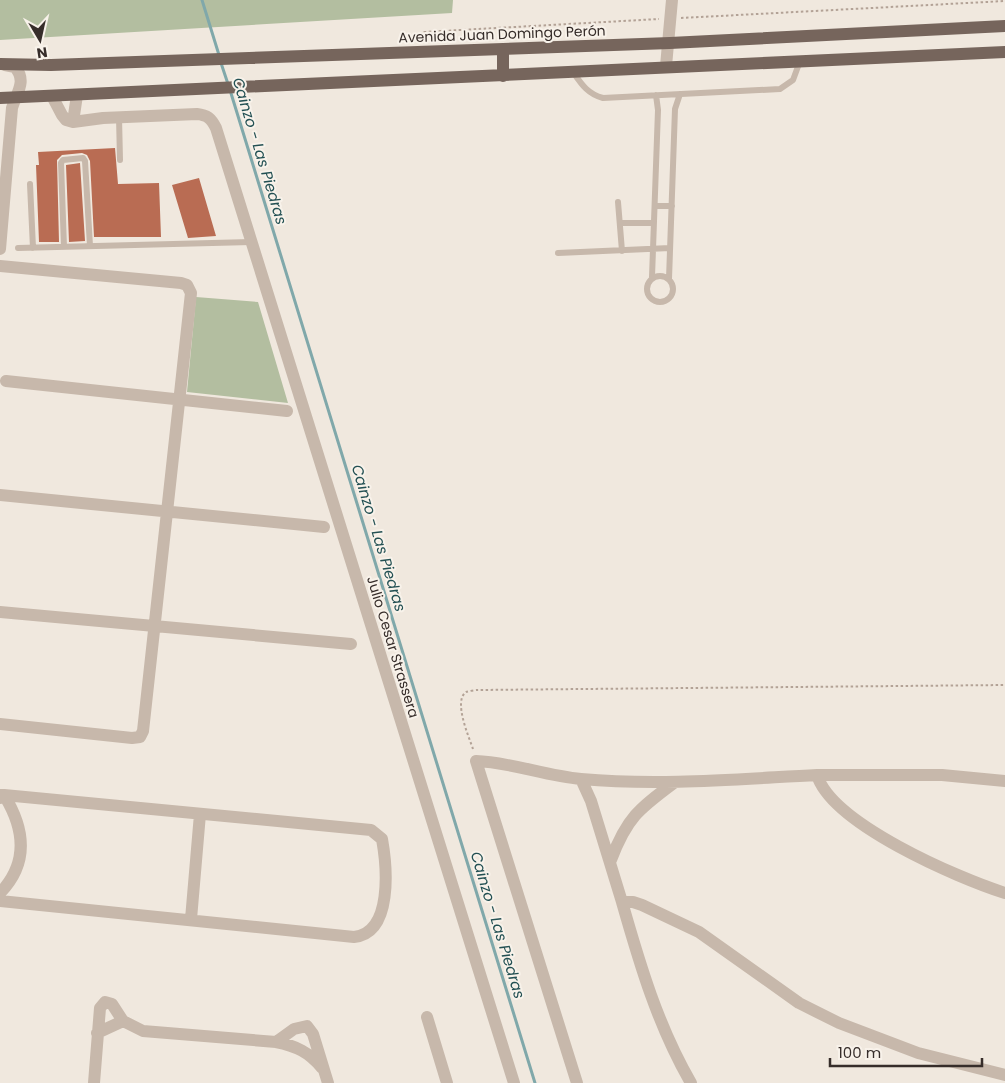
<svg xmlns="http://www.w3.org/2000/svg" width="1005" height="1083" font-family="Poppins,sans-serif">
<rect width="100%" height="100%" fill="#f0e8de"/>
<!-- green -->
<path fill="#b3bea0" d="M 0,0 L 453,0 L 452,13 L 0,40 Z
M 196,297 L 258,302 L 288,403 L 187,392 Z"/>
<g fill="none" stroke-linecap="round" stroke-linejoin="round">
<!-- stream -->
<path stroke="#80a8aa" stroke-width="3" d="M 202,0 L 219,55
M 221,63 L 228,84
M 230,90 L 535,1083"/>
</g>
<!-- building -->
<path fill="#b96c53" d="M 115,148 L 118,184 L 159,183 L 161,237 L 94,237 L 90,161 L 87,155 L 82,153 L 62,155 L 57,160 L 59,242 L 39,242 L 36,165 L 39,165 L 38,152 Z
M 80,163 L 85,241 L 69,242 L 66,165 Z
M 199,178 L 216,236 L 188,238 L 172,185 Z"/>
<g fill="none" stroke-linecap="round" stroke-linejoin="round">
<!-- path -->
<path stroke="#b3a296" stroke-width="2" stroke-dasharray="2.5 2.5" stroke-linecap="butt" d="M 681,18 L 1005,1
M 411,40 L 424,32 L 659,19
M 473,749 C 469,737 453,701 466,692 C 469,691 475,690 478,690 L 1005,685"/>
<!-- service -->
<path stroke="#c7b8ab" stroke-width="6" d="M 573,72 C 582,85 588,94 603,98 L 780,89 L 793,80 L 800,61
M 119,117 L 120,160
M 30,184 L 33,248
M 618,202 L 622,251
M 655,206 L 672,206
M 620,223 L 654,223
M 64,247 L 61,163 L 63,160 L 83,158 L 85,161 L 90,246
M 18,248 L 251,242
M 558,253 L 670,248
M647 289a13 13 0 1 1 26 0a13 13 0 1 1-26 0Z
M 652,277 L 658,110 L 656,95
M 669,279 L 675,109 L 680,94"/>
<!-- minor -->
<path stroke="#c7b8ab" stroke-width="12" d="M 52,96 L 62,115 L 66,120 L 73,122 L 103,118 L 197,114 C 207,115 211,118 216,128 L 514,1083
M 73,122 L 77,95
M 0,266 L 181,283 L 187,285 L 191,293 L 143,731 L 140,737 L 132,738 L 0,724
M 6,381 L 287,411
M 0,495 L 324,527
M 0,612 L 351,644
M 817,775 L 942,775 L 1005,781
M 581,779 L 591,801 L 622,902 L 633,902 L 642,905 L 699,932 L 799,1003 L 839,1023 L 918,1053 L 1005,1075
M 0,795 L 4,795 C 25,829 29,863 0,893
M 0,798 L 4,795 L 371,830 L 382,839 C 387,867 393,933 354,937 L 0,901
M 611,860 C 627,817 640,808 675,782
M 622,902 C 640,965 658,1026 691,1083
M 191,919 L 200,814
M 427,1017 L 447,1083
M 97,1033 L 123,1021
M 276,1042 C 296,1046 309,1052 322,1068
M 94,1083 L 100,1008 L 105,1002 L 112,1004 L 123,1021 L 143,1031 L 276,1042 L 294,1029 L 307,1026 L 313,1034 L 328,1083
M 577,1083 L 476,761 C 510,762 546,776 581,779 C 660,786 738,779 817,775 C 832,824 958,878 1005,893"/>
<!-- tertiary -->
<path stroke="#c7b8ab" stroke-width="12" d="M 666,66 L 672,0
M 0,249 L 12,108 C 17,92 27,81 15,67 L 5,65"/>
<!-- primary -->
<path stroke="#76655c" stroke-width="12" d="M 503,49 L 503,76
M 0,64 L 51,65 L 670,43 L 1005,26
M 0,98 L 1005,52"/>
</g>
<g text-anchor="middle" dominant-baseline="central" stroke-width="4" stroke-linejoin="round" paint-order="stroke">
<!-- street labels -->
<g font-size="14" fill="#362d2a" stroke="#f8f2ea">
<text transform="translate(502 34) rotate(-2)">Avenida Juan Domingo Perón</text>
<text transform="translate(393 647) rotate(73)">Julio Cesar Strassera</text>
</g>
<!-- water labels -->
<g font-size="15" font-style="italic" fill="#235053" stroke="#f8f2ea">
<text transform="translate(260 151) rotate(73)">Cainzo - Las Piedras</text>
<text transform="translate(379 538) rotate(73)">Cainzo - Las Piedras</text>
<text transform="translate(498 925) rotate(73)">Cainzo - Las Piedras</text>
</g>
</g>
<!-- north arrow -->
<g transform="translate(40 40) rotate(171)" stroke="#f8f2ea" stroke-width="4" paint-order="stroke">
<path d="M0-4L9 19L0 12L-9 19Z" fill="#362d2a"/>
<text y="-8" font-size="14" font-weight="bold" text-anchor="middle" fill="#362d2a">N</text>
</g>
<!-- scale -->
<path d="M830 1058v8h152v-8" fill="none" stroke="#362d2a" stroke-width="2.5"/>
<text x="838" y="1058" font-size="15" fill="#362d2a" stroke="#f8f2ea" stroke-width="4" paint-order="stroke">100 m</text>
</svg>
